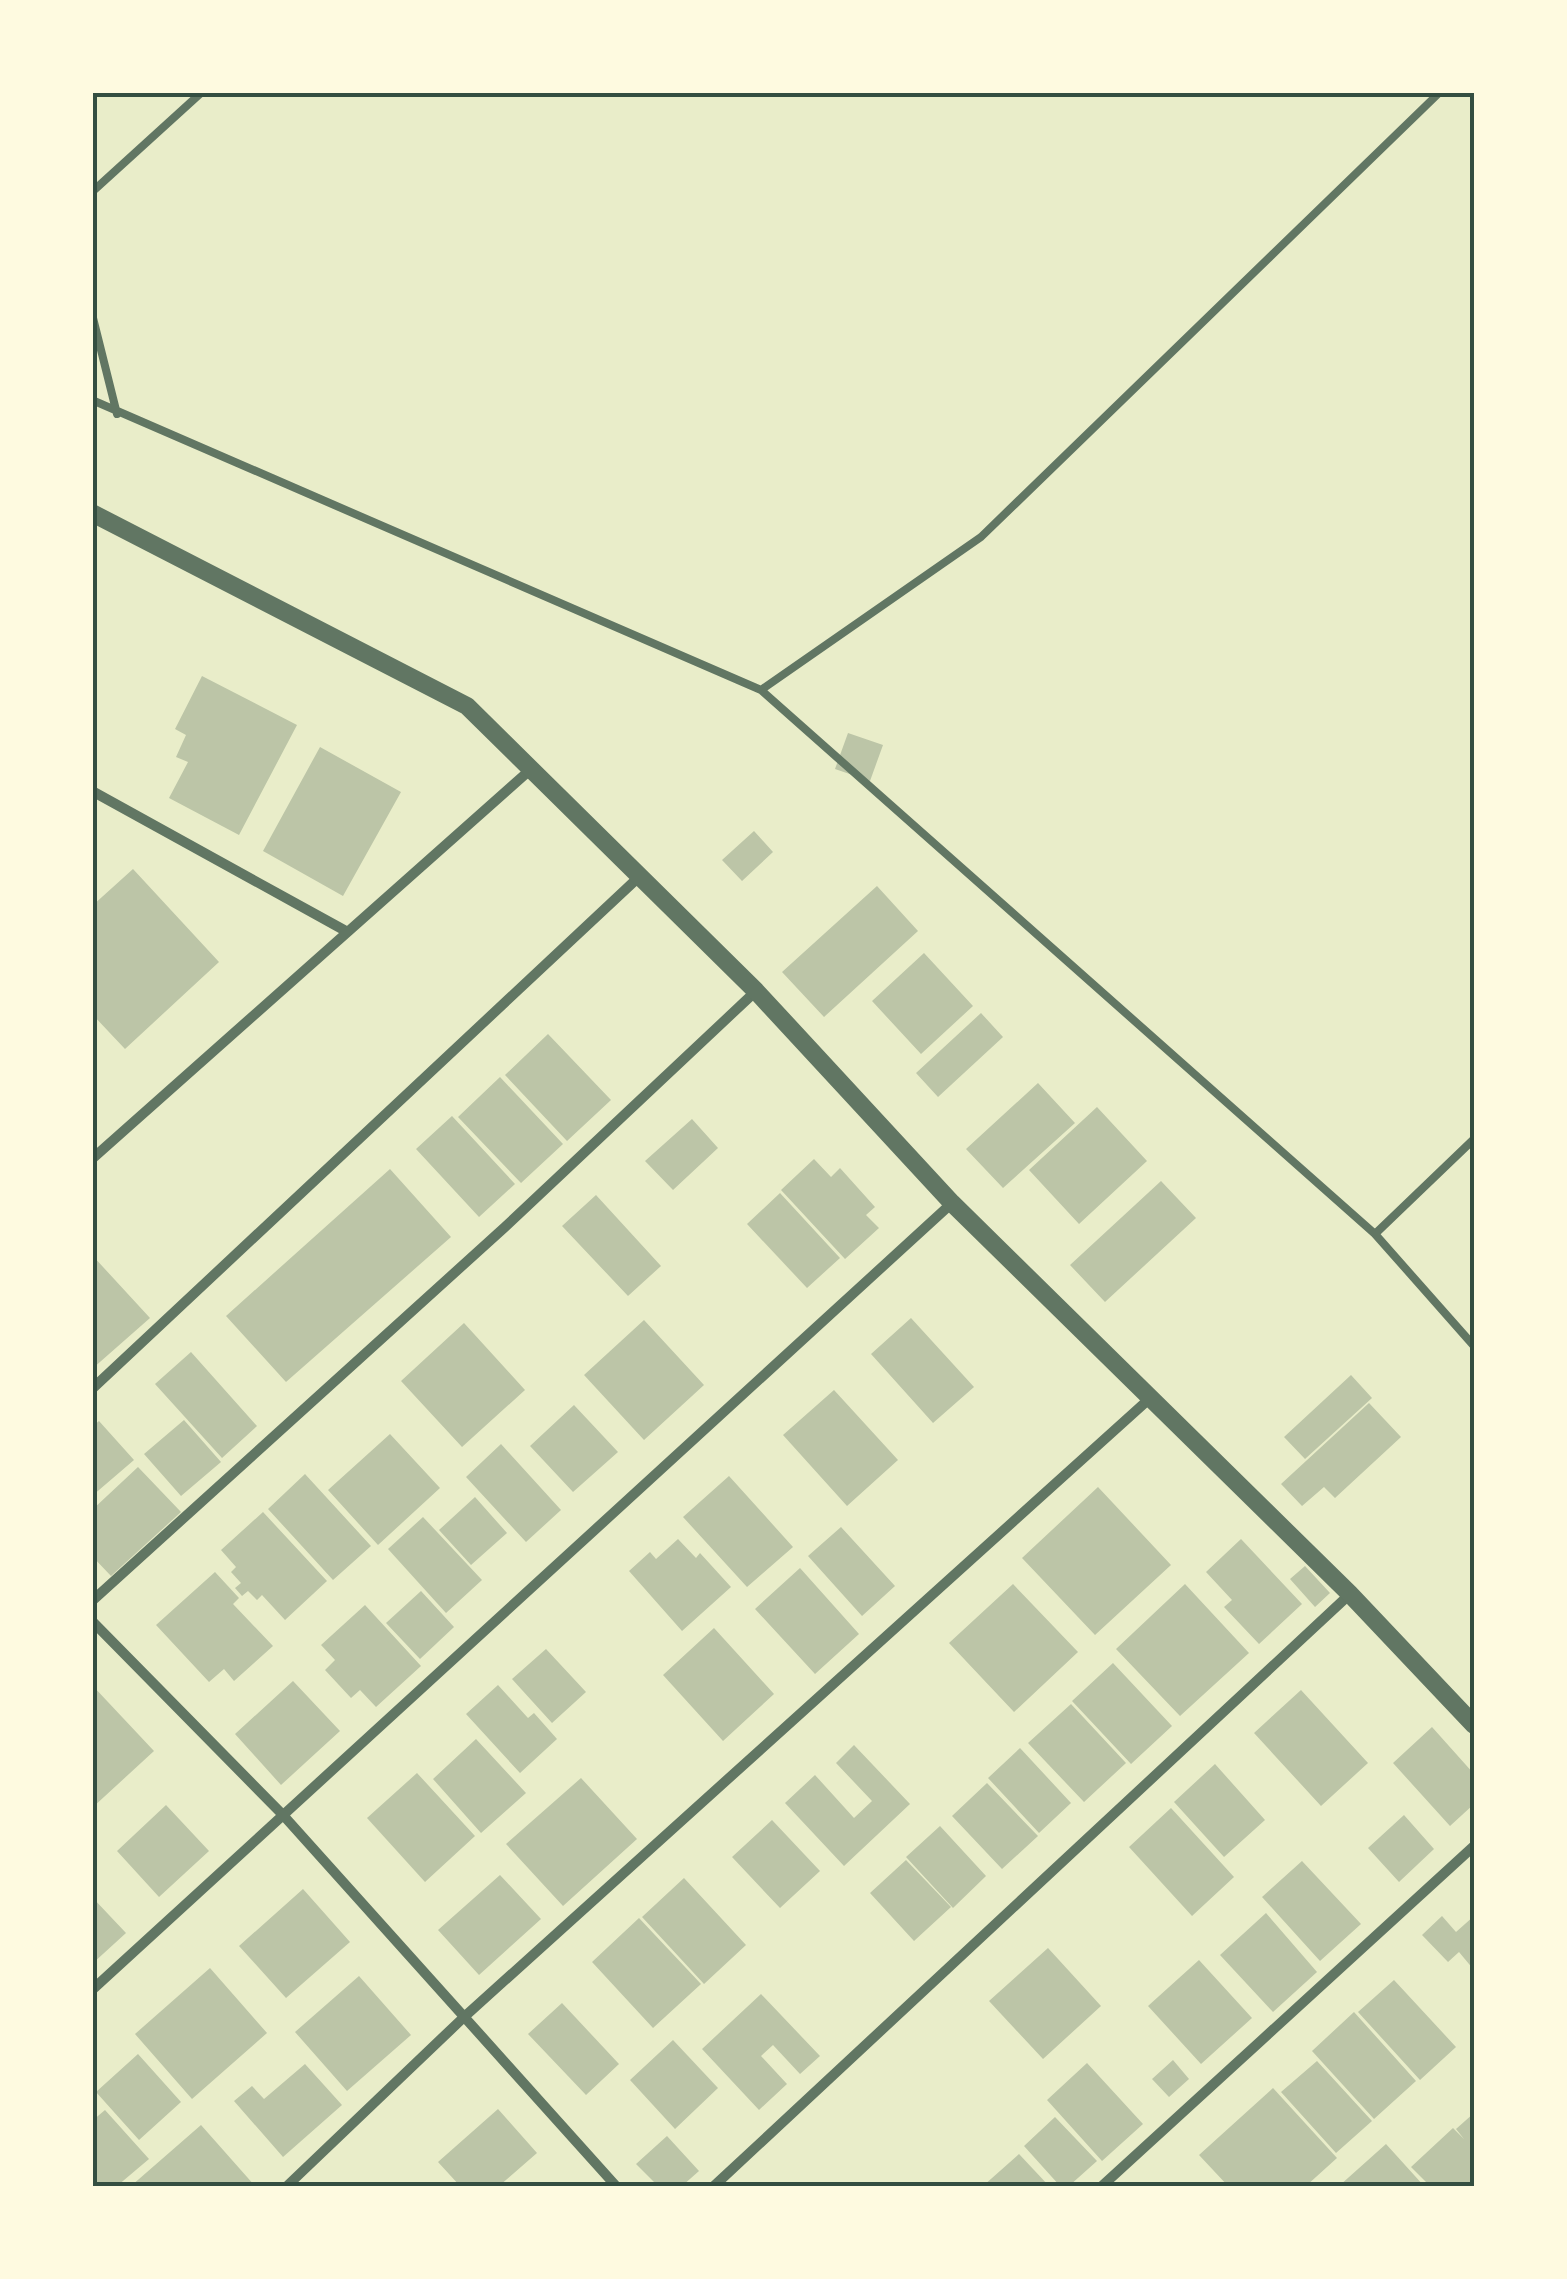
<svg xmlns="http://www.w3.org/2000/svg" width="1567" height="2279" font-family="'Crimson Pro',serif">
<rect width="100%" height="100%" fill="#e9edc9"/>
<!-- building -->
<path fill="#bcc5a7" d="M 202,676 L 297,725 L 239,835 L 169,798 L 188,762 L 176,757 L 186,735 L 175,729 Z
M 848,733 L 883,745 L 870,781 L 835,769 Z
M 320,747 L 401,792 L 343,896 L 263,851 Z
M 754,831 L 773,852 L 742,881 L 722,860 Z
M 133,869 L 219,962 L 125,1049 L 92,1014 L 92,906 Z
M 877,886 L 918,931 L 824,1017 L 782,972 Z
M 924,953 L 973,1006 L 921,1054 L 872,1001 Z
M 981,1013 L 1003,1037 L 938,1097 L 916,1073 Z
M 548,1034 L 611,1100 L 567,1141 L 505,1075 Z
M 500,1077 L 563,1144 L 521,1183 L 458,1117 Z
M 1038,1083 L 1075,1123 L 1003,1188 L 966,1149 Z
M 1097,1107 L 1147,1161 L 1079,1224 L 1029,1170 Z
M 452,1116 L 515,1184 L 479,1217 L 416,1149 Z
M 692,1119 L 718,1148 L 673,1190 L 645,1161 Z
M 814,1159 L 831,1177 L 840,1168 L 875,1207 L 866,1215 L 879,1228 L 845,1259 L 781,1190 Z
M 390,1169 L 451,1237 L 286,1382 L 226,1316 Z
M 1161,1181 L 1196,1218 L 1105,1302 L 1070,1265 Z
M 780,1193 L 840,1258 L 807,1288 L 747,1224 Z
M 596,1195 L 661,1266 L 628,1296 L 562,1226 Z
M 92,1255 L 150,1318 L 92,1369 Z
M 911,1318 L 974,1387 L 933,1423 L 871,1354 Z
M 644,1320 L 704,1385 L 644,1440 L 584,1375 Z
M 464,1323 L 525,1390 L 462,1447 L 401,1381 Z
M 191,1352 L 257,1426 L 222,1458 L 155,1384 Z
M 1351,1375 L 1372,1398 L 1305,1459 L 1284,1437 Z
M 834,1390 L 898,1460 L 847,1506 L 783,1435 Z
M 1369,1403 L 1401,1437 L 1335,1498 L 1324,1487 L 1302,1506 L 1281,1484 Z
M 574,1405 L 618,1452 L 573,1492 L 530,1446 Z
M 184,1420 L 221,1462 L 181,1496 L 144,1454 Z
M 99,1421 L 134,1460 L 92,1496 L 92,1427 Z
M 390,1434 L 440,1488 L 378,1545 L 328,1490 Z
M 501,1444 L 561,1510 L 526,1542 L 466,1477 Z
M 138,1467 L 181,1512 L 111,1576 L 92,1556 L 92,1510 Z
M 305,1474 L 371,1546 L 333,1580 L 268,1509 Z
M 729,1476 L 793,1547 L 747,1587 L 683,1517 Z
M 1098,1487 L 1171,1565 L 1095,1635 L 1022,1558 Z
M 475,1497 L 507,1533 L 471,1565 L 439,1530 Z
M 263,1512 L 327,1581 L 285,1620 L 262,1595 L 257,1600 L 248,1591 L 242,1596 L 235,1588 L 241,1583 L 231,1572 L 236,1567 L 221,1550 Z
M 423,1517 L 482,1580 L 446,1613 L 388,1549 Z
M 841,1527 L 895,1586 L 862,1616 L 808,1556 Z
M 678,1539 L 696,1558 L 700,1553 L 731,1587 L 682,1631 L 629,1571 L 650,1552 L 656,1559 Z
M 1241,1539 L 1302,1604 L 1259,1644 L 1224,1607 L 1232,1600 L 1206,1572 Z
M 1305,1566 L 1330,1593 L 1315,1607 L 1290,1579 Z
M 800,1568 L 859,1634 L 815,1674 L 755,1609 Z
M 215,1572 L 239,1598 L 233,1604 L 273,1646 L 234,1681 L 224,1669 L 209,1682 L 156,1625 Z
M 1013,1584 L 1078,1652 L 1014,1712 L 949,1643 Z
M 1185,1584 L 1249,1653 L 1180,1716 L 1116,1649 Z
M 421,1591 L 454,1627 L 420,1659 L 386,1623 Z
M 365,1605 L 421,1666 L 376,1707 L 360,1690 L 351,1698 L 325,1670 L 335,1660 L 321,1645 Z
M 714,1628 L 774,1694 L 723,1741 L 663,1675 Z
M 546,1649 L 586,1692 L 552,1723 L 512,1679 Z
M 1113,1663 L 1172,1726 L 1131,1764 L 1072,1701 Z
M 293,1681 L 340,1731 L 281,1785 L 235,1734 Z
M 92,1685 L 154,1751 L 92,1808 Z
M 498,1685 L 528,1718 L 534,1713 L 557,1739 L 520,1773 L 466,1714 Z
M 1301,1690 L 1368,1763 L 1321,1806 L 1254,1733 Z
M 1071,1704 L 1126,1763 L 1084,1802 L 1028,1743 Z
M 1432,1727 L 1474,1774 L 1474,1804 L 1450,1826 L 1393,1763 Z
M 476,1739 L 526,1793 L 481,1833 L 433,1779 Z
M 854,1745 L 910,1804 L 844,1866 L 785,1803 L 815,1775 L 854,1818 L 872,1801 L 836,1763 Z
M 1020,1748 L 1071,1803 L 1039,1833 L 988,1778 Z
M 1215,1764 L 1265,1820 L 1224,1857 L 1174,1802 Z
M 417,1773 L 475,1836 L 425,1882 L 367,1818 Z
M 581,1778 L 637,1839 L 563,1906 L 506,1844 Z
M 987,1783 L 1038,1836 L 1002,1869 L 952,1816 Z
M 166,1805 L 209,1851 L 159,1897 L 117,1851 Z
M 1171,1808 L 1234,1877 L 1192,1916 L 1129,1847 Z
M 1404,1815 L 1434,1849 L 1399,1882 L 1368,1848 Z
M 772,1820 L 820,1871 L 780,1908 L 732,1857 Z
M 940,1826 L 986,1876 L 953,1908 L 906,1857 Z
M 906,1860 L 951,1907 L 914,1941 L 870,1893 Z
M 1302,1861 L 1361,1924 L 1320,1961 L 1262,1897 Z
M 500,1875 L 541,1919 L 479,1975 L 438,1930 Z
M 684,1878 L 746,1945 L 704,1984 L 642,1917 Z
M 303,1889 L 350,1942 L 286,1998 L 239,1946 Z
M 92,1897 L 126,1933 L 92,1964 Z
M 1266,1913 L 1317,1972 L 1273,2012 L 1220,1955 Z
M 1442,1916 L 1456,1932 L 1474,1916 L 1474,1970 L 1459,1952 L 1448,1962 L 1422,1935 Z
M 639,1918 L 701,1984 L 653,2028 L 592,1962 Z
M 1048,1948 L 1101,2006 L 1043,2059 L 989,2001 Z
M 1199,1960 L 1252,2018 L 1201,2064 L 1148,2006 Z
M 210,1968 L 267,2033 L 192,2099 L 135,2034 Z
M 359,1976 L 411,2035 L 347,2091 L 295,2032 Z
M 1394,1980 L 1456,2047 L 1420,2080 L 1358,2012 Z
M 761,1994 L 820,2056 L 800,2074 L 773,2045 L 761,2056 L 787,2084 L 759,2110 L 702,2049 Z
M 562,2003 L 619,2064 L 586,2095 L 528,2034 Z
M 1354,2012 L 1416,2081 L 1374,2119 L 1312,2051 Z
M 673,2040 L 718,2088 L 675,2129 L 630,2080 Z
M 138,2054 L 181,2102 L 139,2140 L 96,2092 Z
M 1173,2060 L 1189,2079 L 1169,2097 L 1152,2079 Z
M 1317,2061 L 1372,2121 L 1336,2153 L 1281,2092 Z
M 1087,2063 L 1143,2124 L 1102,2161 L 1047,2100 Z
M 305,2064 L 342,2105 L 283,2157 L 234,2101 L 252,2086 L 264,2099 Z
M 1273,2088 L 1337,2158 L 1306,2186 L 1228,2186 L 1199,2155 Z
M 498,2109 L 537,2153 L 499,2186 L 460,2186 L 438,2162 Z
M 105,2110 L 149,2159 L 117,2186 L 96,2186 L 92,2182 L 92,2121 Z
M 1474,2113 L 1474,2186 L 1430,2186 L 1411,2167 L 1453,2128 L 1464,2139 L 1456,2129 Z
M 1055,2117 L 1097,2161 L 1069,2186 L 1060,2186 L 1024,2146 Z
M 201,2125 L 255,2186 L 131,2186 Z
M 667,2136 L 699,2171 L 682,2186 L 658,2186 L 636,2164 Z
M 1386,2144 L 1424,2186 L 1339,2186 Z
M 1019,2154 L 1049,2186 L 983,2186 Z"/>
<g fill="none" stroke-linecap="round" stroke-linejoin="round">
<!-- service -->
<path stroke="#617663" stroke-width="8" d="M 92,192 L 202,92
M 92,314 L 117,414
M 92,400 L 761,690 L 981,537 L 1440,92
M 761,690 L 1375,1234 L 1474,1346
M 1375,1234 L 1474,1139"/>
<!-- minor -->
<path stroke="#617663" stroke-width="10" d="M 92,791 L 344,930
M 92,1159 L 530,770
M 92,1389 L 641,875
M 92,1601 L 505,1227 L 756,991
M 92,1621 L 283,1815 L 616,2186
M 92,1990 L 952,1203
M 287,2186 L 463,2018 L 1148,1400
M 714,2186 L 1350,1594
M 1102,2186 L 1474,1846"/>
<!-- tertiary -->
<path stroke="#617663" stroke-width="18" d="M 92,513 L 467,706 L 756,991 L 952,1203 L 1350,1594 L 1474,1725"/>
</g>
<!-- border -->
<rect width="1567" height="2279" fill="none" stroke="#fefae0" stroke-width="190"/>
<rect x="95" y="95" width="1377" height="2089" fill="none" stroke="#344e41" stroke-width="4"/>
</svg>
